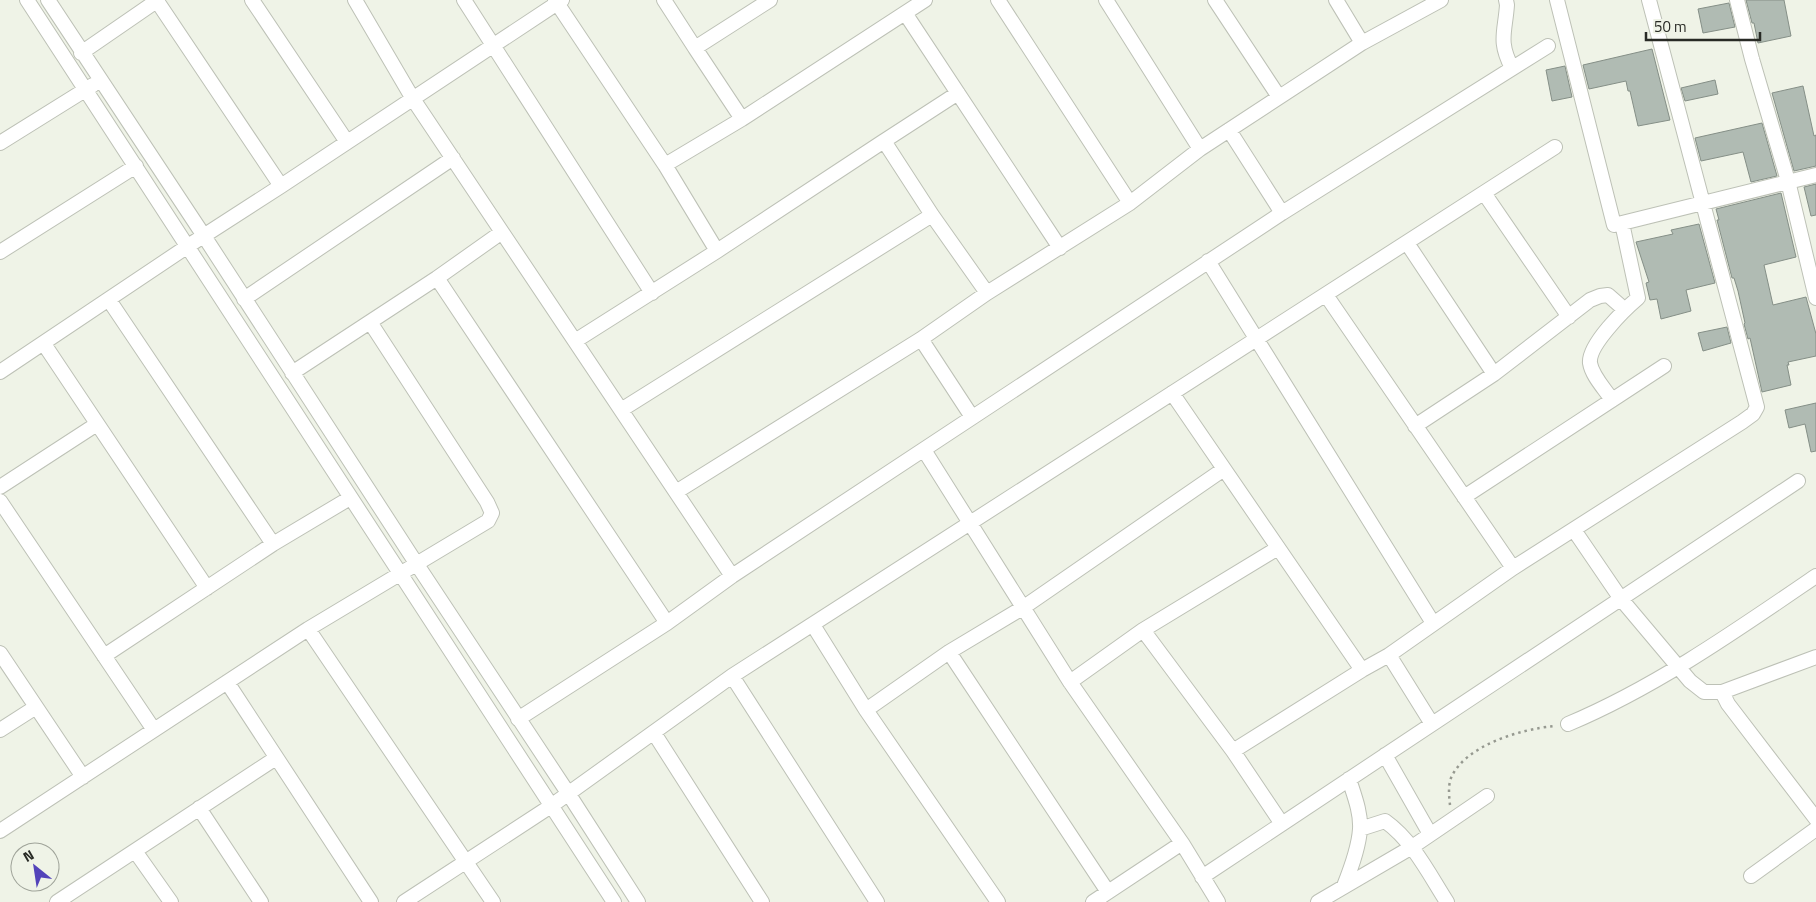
<svg xmlns="http://www.w3.org/2000/svg" width="1816" height="902" font-family="'Titillium Web',sans-serif">
<rect width="100%" height="100%" fill="#eff3e7"/>
<!-- building -->
<path fill="#b0bbb3" stroke="#858f87" d="M 1746,0 L 1784,0 L 1791,36 L 1758,43 L 1754,23 L 1752,23 Z
M 1729,3 L 1735,27 L 1703,33 L 1698,9 Z
M 1652,49 L 1670,120 L 1638,126 L 1630,91 L 1628,91 L 1626,81 L 1589,89 L 1583,65 Z
M 1565,66 L 1572,97 L 1552,101 L 1546,70 Z
M 1715,80 L 1718,94 L 1685,101 L 1681,88 Z
M 1803,86 L 1814,136 L 1816,135 L 1816,166 L 1794,171 L 1772,93 Z
M 1762,123 L 1777,176 L 1751,182 L 1743,152 L 1701,161 L 1695,138 Z
M 1816,184 L 1816,215 L 1811,216 L 1804,187 Z
M 1781,193 L 1796,257 L 1764,265 L 1773,305 L 1806,297 L 1816,334 L 1816,356 L 1788,362 L 1789,365 L 1787,365 L 1791,385 L 1762,392 L 1750,338 L 1748,339 L 1744,324 L 1745,323 L 1738,291 L 1734,278 L 1732,278 L 1717,220 L 1719,220 L 1716,209 Z
M 1699,224 L 1715,283 L 1686,290 L 1691,311 L 1661,319 L 1657,299 L 1650,300 L 1646,283 L 1649,282 L 1636,242 L 1673,234 L 1671,230 Z
M 1727,327 L 1731,343 L 1703,351 L 1698,333 Z
M 1816,403 L 1816,451 L 1811,452 L 1805,424 L 1789,428 L 1785,410 Z"/>
<g fill="none" stroke-linecap="round" stroke-linejoin="round">
<!-- minor casing -->
<g stroke="#bdc1b6" stroke-width="16">
<path id="minor" d="M 27,0 L 614,902
M 48,0 L 204,236 L 416,563 L 568,793 L 638,902
M 252,0 L 347,142
M 355,0 L 413,99 L 732,576
M 464,0 L 652,293
M 555,0 L 665,165 L 717,251
M 664,0 L 695,48
M 998,0 L 1130,203
M 1106,0 L 1200,149
M 1215,0 L 1279,97
M 1336,0 L 1362,43
M 1506,0 L 1507,5 C 1505,33 1498,41 1512,68
M 1557,0 L 1614,225 L 1816,175
M 1737,0 L 1752,59 L 1788,181 L 1816,298
M 157,1 L 281,186
M 905,13 L 1060,248
M 81,53 L 158,0
M 742,119 L 695,48 L 770,0
M 1229,130 L 1282,213
M 884,141 L 958,93
M 0,143 L 93,85
M 665,165 L 742,119 L 925,0
M 1484,193 L 1569,317
M 1407,243 L 1494,374
M 0,252 L 136,166
M 1208,261 L 1433,623
M 437,278 L 667,623
M 1326,295 L 1513,568
M 244,299 L 453,158
M 109,300 L 273,544
M 921,339 L 972,417
M 575,341 L 717,251 L 884,141 L 932,215 L 987,293
M 44,344 L 207,588
M 0,372 L 188,246 L 281,186 L 562,0
M 292,373 L 437,278 L 502,232
M 1172,393 L 1362,670
M 1612,400 C 1605,389 1592,376 1590,363 C 1588,345 1625,309 1638,298 L 1622,223
M 621,410 L 932,215
M 1415,426 L 1494,374 L 1590,300 L 1600,296 L 1608,295 L 1624,309
M 924,450 L 1070,682 L 1182,843 L 1218,902
M 0,487 L 97,424
M 676,492 L 921,339 L 987,293 L 1130,203 L 1200,149 L 1362,43 L 1441,0
M 1464,497 L 1664,366
M 0,501 L 154,730
M 1574,530 L 1621,599 L 1690,681 L 1704,692 L 1722,692 L 1816,657
M 813,625 L 866,710 L 998,902
M 308,629 L 493,902
M 1143,630 L 1233,751 L 1282,824
M 949,652 L 1108,892
M 0,653 L 83,777
M 1389,655 L 1432,724
M 104,656 L 273,544 L 350,498
M 732,676 L 877,902
M 227,682 L 371,902
M 1070,682 L 1143,630 L 1278,548
M 1722,692 L 1728,704 L 1816,819
M 866,710 L 949,652 L 1024,607 L 1224,469
M 518,719 L 667,623 L 732,576 L 1282,213 L 1548,46
M 1568,724 C 1656,687 1737,630 1816,576
M 0,730 L 36,707
M 654,733 L 762,902
M 1233,751 L 1362,670 L 1389,655 L 1513,568 L 1742,422 L 1753,414 L 1757,407 L 1649,0
M 1385,755 L 1430,834
M 199,808 L 261,902
M 1360,829 L 1385,821 C 1413,841 1429,874 1447,902
M 0,831 L 308,629 L 488,521 L 492,513 L 487,502 L 370,322
M 135,851 L 171,902
M 1751,876 L 1816,829
M 1202,877 L 1798,481
M 1344,886 C 1350,871 1359,845 1360,829 C 1361,812 1354,795 1349,779
M 57,902 L 276,758
M 404,902 L 551,806 L 732,676 L 1555,147
M 1093,902 L 1182,843
M 1318,902 L 1412,847 L 1487,796"/>
</g>
<!-- path -->
<path stroke="#969990" stroke-width="2.5" stroke-dasharray="2.5 4" stroke-linecap="butt" d="M 1450,805 C 1449,796 1448,786 1451,778 C 1465,745 1522,729 1554,726"/>
<!-- minor -->
<use href="#minor" stroke="#fff" stroke-width="14"/>
</g>
<!-- north arrow -->
<g transform="translate(35 867) rotate(330)"><circle r="24" fill="#eff3e7" stroke="#9fa399"/>
<path d="M0-4L9 19L0 12L-9 19Z" fill="#5343ba"/>
<text y="-8" font-size="14" font-weight="bold" text-anchor="middle" fill="#282a25">N</text>
</g>
<!-- scale -->
<path d="M1646 32v8h114v-8" fill="none" stroke="#282a25" stroke-width="2.5"/>
<text x="1654" y="32" font-size="15" fill="#282a25" stroke="#eff3e7" stroke-width="4" paint-order="stroke">50 m</text>
</svg>
